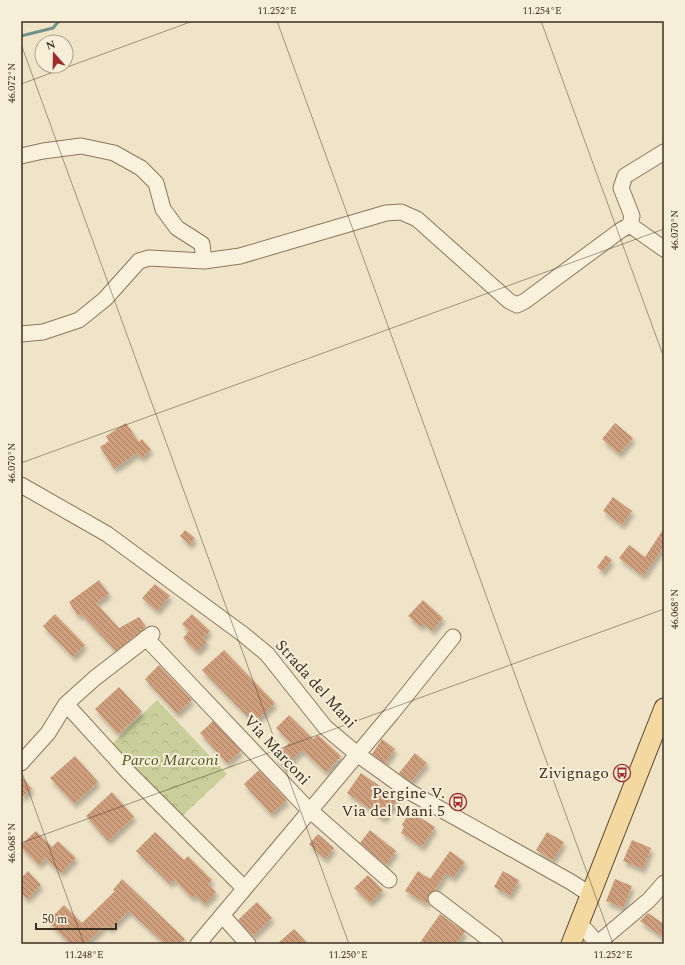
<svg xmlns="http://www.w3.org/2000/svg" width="685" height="965" font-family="Spectral,serif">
<defs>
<pattern id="park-crowns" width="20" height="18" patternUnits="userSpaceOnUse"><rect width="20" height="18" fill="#c9cf9b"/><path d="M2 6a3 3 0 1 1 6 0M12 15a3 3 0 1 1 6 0" fill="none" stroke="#aeb285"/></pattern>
<pattern id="building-back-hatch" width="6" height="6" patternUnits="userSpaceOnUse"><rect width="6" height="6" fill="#cf9f7d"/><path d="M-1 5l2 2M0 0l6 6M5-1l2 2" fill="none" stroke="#a98266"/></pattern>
<filter id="shadow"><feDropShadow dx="2.5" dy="4.5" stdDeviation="2" flood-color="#0004"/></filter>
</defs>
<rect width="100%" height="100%" fill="#f0e4c8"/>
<!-- park -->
<path fill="url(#park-crowns)" d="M 157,700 L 227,774 L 181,817 L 112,744 Z"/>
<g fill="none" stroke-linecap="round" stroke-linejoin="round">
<!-- stream -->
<path stroke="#6f938a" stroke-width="3" d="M 21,36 L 53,28 L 59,21"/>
</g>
<!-- building -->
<path fill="url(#building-back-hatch)" filter="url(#shadow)" d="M 126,423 L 139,442 L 142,439 L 151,450 L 141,458 L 137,453 L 114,469 L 100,447 L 109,441 L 106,436 Z
M 615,423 L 633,438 L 619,454 L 602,439 Z
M 613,497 L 632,511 L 622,525 L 603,511 Z
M 664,528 L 664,546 L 643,576 L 619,558 L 629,545 L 645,557 Z
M 185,530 L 195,538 L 190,545 L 180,536 Z
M 606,555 L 612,560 L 603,572 L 597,567 Z
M 99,580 L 109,594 L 96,603 L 119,628 L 139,617 L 146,627 L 116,651 L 81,614 L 78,616 L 69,602 Z
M 155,584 L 170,596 L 157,611 L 142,598 Z
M 423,600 L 443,618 L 432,631 L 424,623 L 421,627 L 408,616 Z
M 55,614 L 85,645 L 73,657 L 43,626 Z
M 192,614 L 210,631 L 203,638 L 207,642 L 197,652 L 183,638 L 189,631 L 182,624 Z
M 224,650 L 275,703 L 254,723 L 202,670 Z
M 159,665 L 192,700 L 177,714 L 145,679 Z
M 119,687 L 142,712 L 118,734 L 95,709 Z
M 289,715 L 313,739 L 318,735 L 341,756 L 326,772 L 302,750 L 284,767 L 275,757 L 290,742 L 276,728 Z
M 213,721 L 241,751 L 227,763 L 200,733 Z
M 382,739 L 395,749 L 385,763 L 372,754 Z
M 415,753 L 427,763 L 411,782 L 399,773 Z
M 75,756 L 98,782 L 74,804 L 50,778 Z
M 259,770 L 287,800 L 271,814 L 244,784 Z
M 361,773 L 398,799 L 384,819 L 347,793 Z
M 21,776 L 32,789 L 21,798 Z
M 112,792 L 134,817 L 108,841 L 86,816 Z
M 410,811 L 435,827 L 422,847 L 401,833 L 404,827 L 402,825 Z
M 370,830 L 396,851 L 386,865 L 360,843 Z
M 36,831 L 52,847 L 58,841 L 76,858 L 61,873 L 45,858 L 39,865 L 21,847 L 21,845 Z
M 155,832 L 184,860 L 188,856 L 212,880 L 208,884 L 216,892 L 204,904 L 195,895 L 192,898 L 174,879 L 170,884 L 136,851 Z
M 547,832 L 564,842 L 553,860 L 536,850 Z
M 318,834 L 334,848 L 325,859 L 309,844 Z
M 632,840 L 651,848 L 643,869 L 623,861 Z
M 450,851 L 465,862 L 453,878 L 446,873 L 435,890 L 429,894 L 427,904 L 405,891 L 418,871 L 430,879 Z
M 28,871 L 41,885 L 27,899 L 21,893 L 21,878 Z
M 503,871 L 519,880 L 510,896 L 494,887 Z
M 368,875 L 383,890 L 370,903 L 354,888 Z
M 122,879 L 185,939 L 180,944 L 165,944 L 129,911 L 110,929 L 106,925 L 85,944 L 70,944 L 48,921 L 64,905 L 82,923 L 115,891 L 113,890 Z
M 615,879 L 632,886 L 623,908 L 606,901 Z
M 257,902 L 272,918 L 253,936 L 238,920 Z
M 648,913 L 664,924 L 664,938 L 640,921 Z
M 440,914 L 465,932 L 456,944 L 419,944 Z
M 294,929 L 308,944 L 277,944 Z"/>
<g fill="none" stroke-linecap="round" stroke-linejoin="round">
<!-- minor casing -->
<g stroke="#8d765c" stroke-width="17">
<path id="minor" d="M 21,156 L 43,151 L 81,146 L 114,153 L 141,168 L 156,183 L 163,209 L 177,228 L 202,244 L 204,261
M 630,225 L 632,216 L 621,188 L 625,176 L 664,152
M 630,225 L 664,249
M 21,334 L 43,332 L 79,320 L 105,299 L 139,261 L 149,258 L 204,261 L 240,256 L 386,213 L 401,212 L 417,219 L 509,301 L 517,305 L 525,301 L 621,230 L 630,225
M 21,485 L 107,534 L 244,635 L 267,654 L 325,727 L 357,754 L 410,792 L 571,882 L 591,895
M 152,634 L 95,678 L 66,704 L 128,772 L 244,888
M 146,638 L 305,806 L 389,880
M 21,763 L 48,733 L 66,704
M 436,899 L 495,944
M 222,915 L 248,944
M 579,925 C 587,929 592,938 598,944
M 598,943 L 649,900 L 664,883
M 198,944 L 392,713 L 453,637"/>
</g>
<!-- major casing -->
<g stroke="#5b4430" stroke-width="21">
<path id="major" d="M 571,944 L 664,708"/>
</g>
<!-- minor -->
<use href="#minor" stroke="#faf1dc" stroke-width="15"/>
<!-- major -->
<use href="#major" stroke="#f3d9a0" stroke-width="19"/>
</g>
<!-- ticks -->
<path fill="none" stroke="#3d2e20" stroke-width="1" stroke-opacity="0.45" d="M 277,21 L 613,944M 541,21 L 664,358M 21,44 L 349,944M 21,84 L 193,21M 21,463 L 664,229M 21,770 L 84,944M 21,843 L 664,609"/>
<!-- icons -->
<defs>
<g id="bus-ring" transform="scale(0.9)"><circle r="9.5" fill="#f7eed8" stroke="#9e2a2b" stroke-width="1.5"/><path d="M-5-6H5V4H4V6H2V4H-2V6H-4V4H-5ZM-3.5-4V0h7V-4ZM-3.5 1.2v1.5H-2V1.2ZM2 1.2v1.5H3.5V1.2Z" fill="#9e2a2b"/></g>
</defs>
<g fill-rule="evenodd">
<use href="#bus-ring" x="622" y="773"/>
<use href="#bus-ring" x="458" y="802"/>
</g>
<g text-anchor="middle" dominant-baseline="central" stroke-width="4" stroke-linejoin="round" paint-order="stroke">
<!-- street labels -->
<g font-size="16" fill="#3d2e20" stroke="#f7eed8">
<text transform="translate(316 684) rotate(48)">Strada del Mani</text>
<text transform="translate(277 750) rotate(47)">Via Marconi</text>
</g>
<!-- park labels -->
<g font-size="16" font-style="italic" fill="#4d5a26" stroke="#f7eed8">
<text x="170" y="760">Parco Marconi</text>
</g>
<!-- poi labels -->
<g font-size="16" fill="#3d2e20" stroke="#f7eed8" text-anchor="end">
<text x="609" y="773">Zivignago</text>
<text x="445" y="793">Pergine V.<tspan x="445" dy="18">Via del Mani 5</tspan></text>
</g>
</g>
<!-- border -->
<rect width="685" height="965" fill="none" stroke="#f7eed8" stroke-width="44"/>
<!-- north arrow -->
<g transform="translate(54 54) rotate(340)"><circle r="19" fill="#f7eed8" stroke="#ada18e"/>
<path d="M0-3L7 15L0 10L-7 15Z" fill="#9e2a2b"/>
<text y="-6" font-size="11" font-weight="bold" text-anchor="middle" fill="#3d2e20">N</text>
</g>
<!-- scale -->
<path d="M36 923v6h80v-6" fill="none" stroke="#3d2e20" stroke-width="2"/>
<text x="42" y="923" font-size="12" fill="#3d2e20" stroke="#f7eed8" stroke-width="3" paint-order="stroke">50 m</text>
<rect x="22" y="22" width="641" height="921" fill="none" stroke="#3d2e20" stroke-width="1.5"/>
<g font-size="10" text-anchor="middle" fill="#3d2e20">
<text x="277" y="14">11.252°E</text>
<text x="542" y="14">11.254°E</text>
<text transform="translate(11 83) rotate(-90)" y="4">46.072°N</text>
<text transform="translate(674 230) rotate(-90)" y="4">46.070°N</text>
<text transform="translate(11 463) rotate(-90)" y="4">46.070°N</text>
<text transform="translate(674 609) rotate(-90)" y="4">46.068°N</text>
<text transform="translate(11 843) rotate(-90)" y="4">46.068°N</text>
<text x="84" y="958">11.248°E</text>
<text x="348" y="958">11.250°E</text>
<text x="613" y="958">11.252°E</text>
</g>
</svg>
